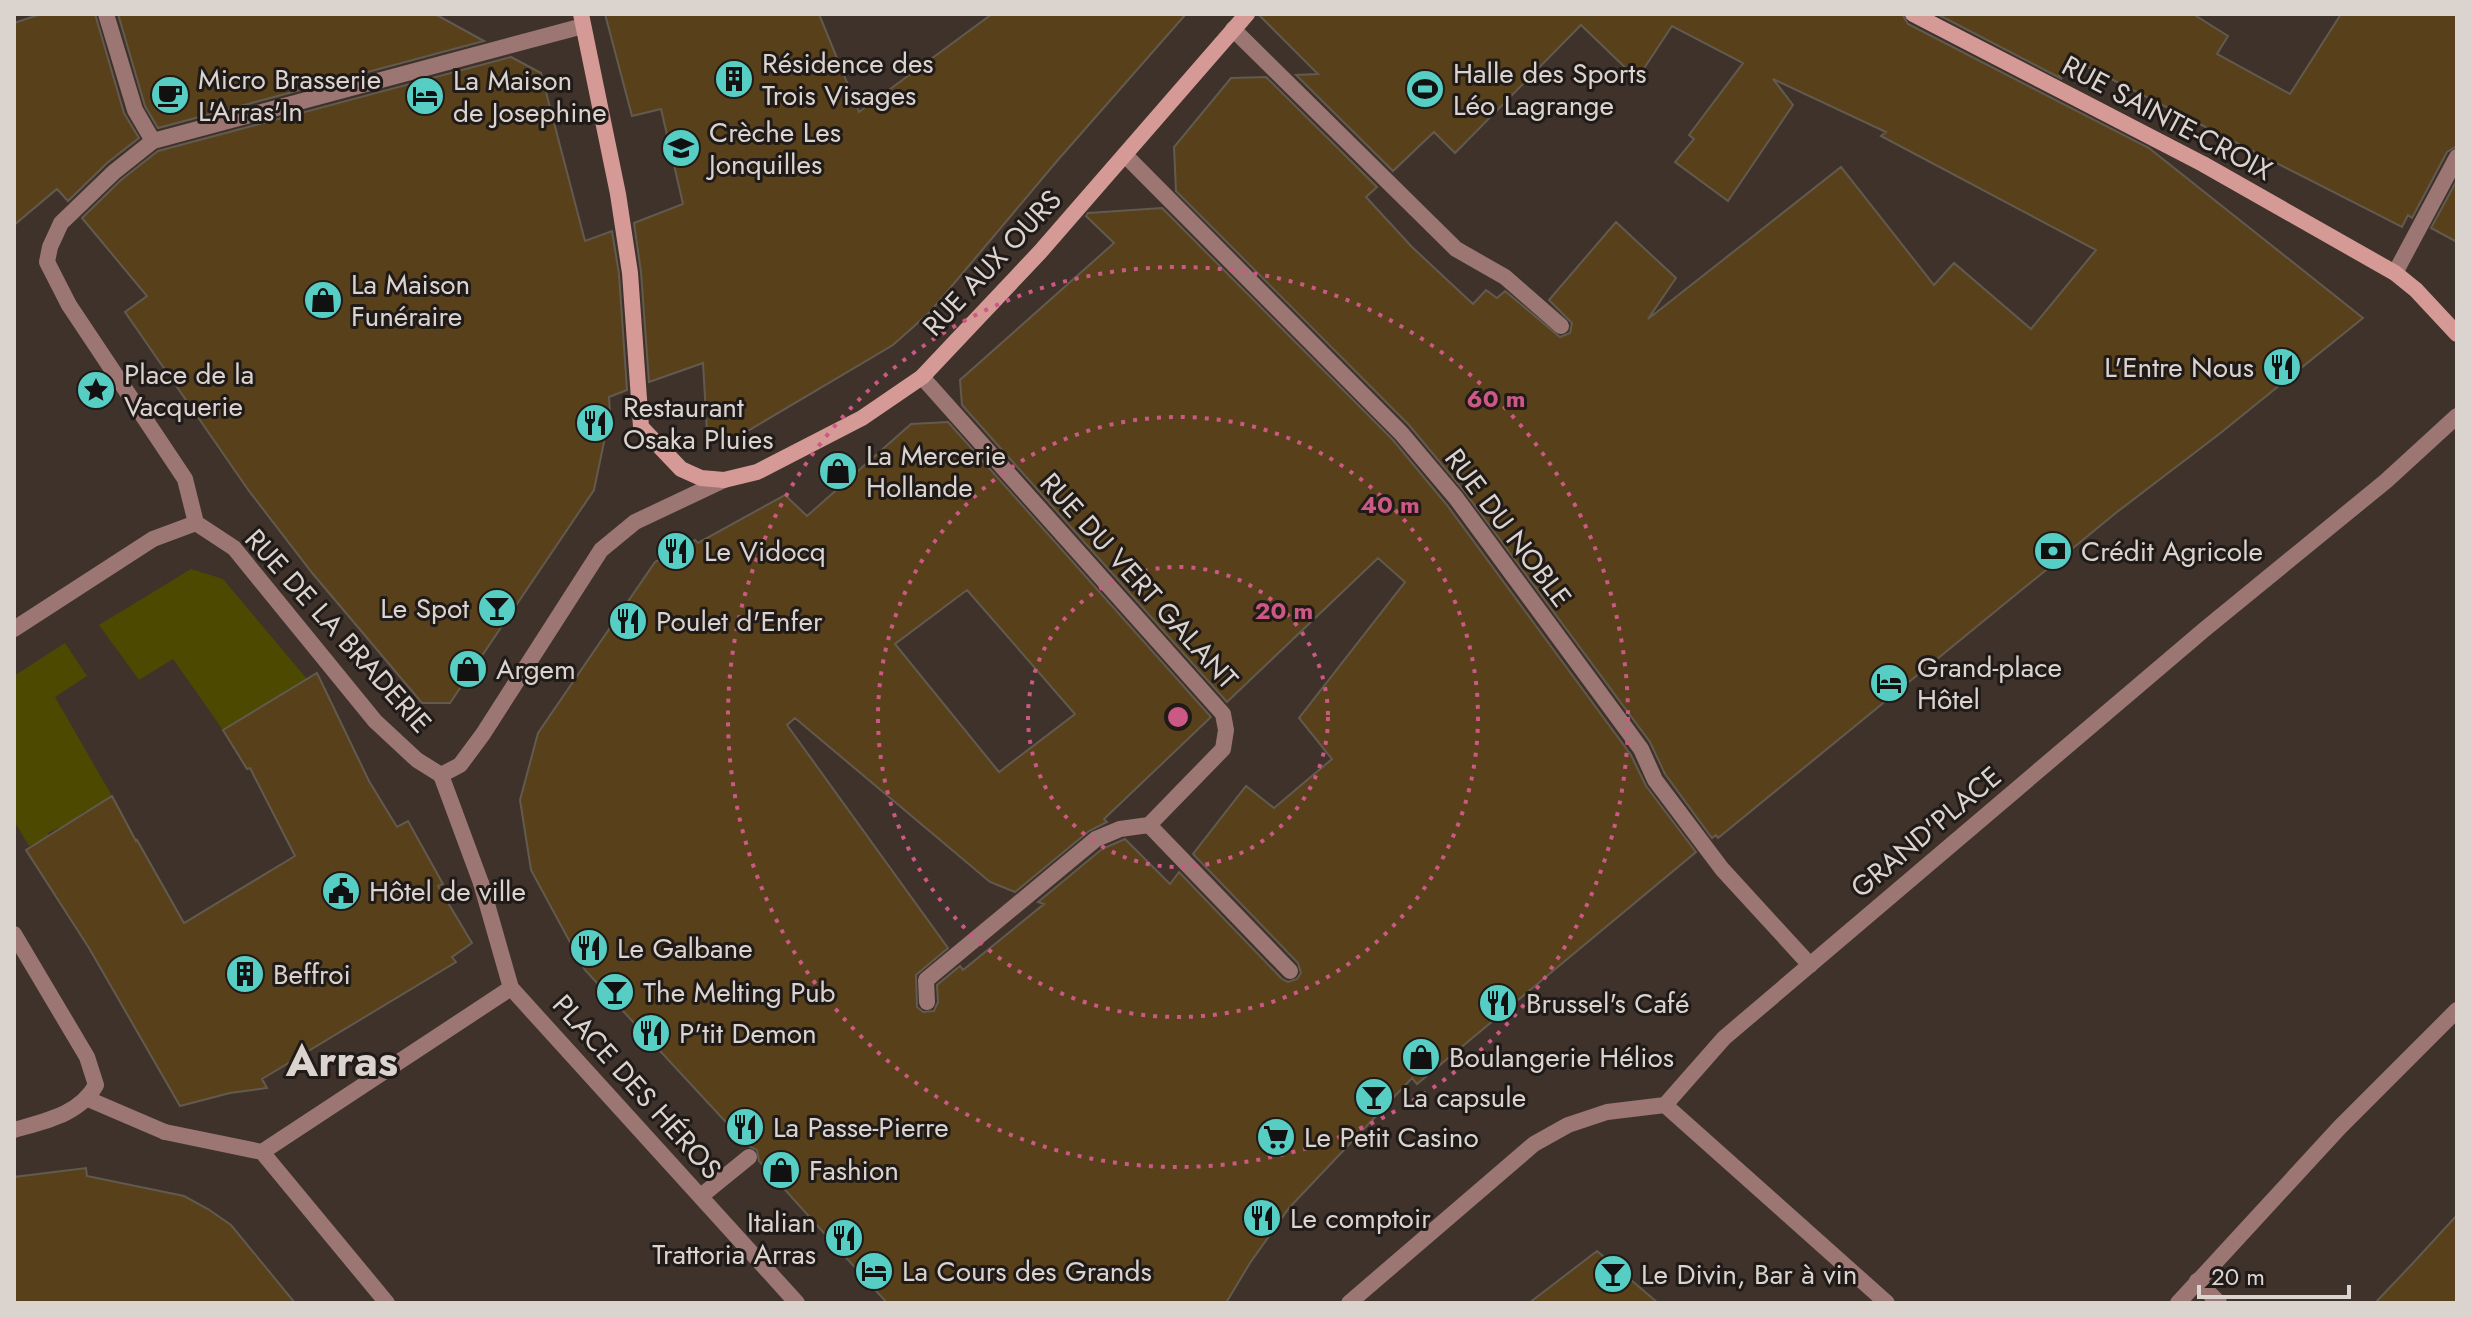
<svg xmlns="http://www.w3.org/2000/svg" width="2471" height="1317" font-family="Jost,sans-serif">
<rect width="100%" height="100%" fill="#3e322b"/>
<!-- garden -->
<path fill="#4e4901" d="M 191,569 L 223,579 L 307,679 L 302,682 L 303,686 L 223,730 L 173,659 L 139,680 L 99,625 Z
M 65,643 L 87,676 L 55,697 L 112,796 L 87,814 L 85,811 L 77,817 L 78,821 L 60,831 L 58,828 L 48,833 L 49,838 L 29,846 L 14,821 L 14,676 Z"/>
<!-- building -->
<path fill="#58411a" stroke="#625a4f" stroke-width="2" fill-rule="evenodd" d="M 41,14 L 95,14 L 124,113 L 139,138 L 107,163 L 68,201 L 57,189 L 14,225 L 14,23 Z
M 118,14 L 435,14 L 484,41 L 158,128 L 145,106 Z
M 605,14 L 819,14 L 859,112 L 992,14 L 1186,14 L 1057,161 L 930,312 L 893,345 L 729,442 L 707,432 L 703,363 L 649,382 L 641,272 L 634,223 L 683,204 L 661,109 L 632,116 Z
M 1258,14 L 1902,14 L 1908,24 L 2149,148 L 2363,318 L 2218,435 L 2117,512 L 1745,816 L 1718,838 L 1716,835 L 1712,838 L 1665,774 L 1650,742 L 1464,491 L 1409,425 L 1176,191 L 1174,147 L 1231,78 L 1266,77 L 1377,187 L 1366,197 L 1412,247 L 1473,304 L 1486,290 L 1497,298 L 1505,291 L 1560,337 L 1570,333 L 1572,323 L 1549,300 L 1616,222 L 1676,278 L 1648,319 L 1841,167 L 1934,285 L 1954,263 L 2031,329 L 2096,250 L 1881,136 L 1886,132 L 1773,79 L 1793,105 L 1728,201 L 1675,162 L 1694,139 L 1689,135 L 1743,63 L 1672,26 L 1637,79 L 1581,25 L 1455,153 L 1434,132 L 1393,171 L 1296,75 L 1318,74 Z
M 1937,14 L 2193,14 L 2228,36 L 2217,54 L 2290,94 L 2341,14 L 2457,14 L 2457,146 L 2447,152 L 2412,218 L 2408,215 L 2402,227 L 2070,58 L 2059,76 L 2062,79 Z
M 511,57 L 541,73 L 585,241 L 612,231 L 619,274 L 627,390 L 609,397 L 610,413 L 594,490 L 450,703 L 422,703 L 313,574 L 249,491 L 125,312 L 147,296 L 82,218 L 121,180 L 158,151 Z
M 2457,180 L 2457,242 L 2431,228 Z
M 1162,208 L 1393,440 L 1447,505 L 1631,755 L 1646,786 L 1696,852 L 1417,1084 L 1412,1078 L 1289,1208 L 1250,1263 L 1226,1303 L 887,1303 L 759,1161 L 757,1150 L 748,1146 L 585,970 L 531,870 L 520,800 L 538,733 L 655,562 L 695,540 L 698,543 L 785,495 L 807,516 L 911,424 L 948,422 L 1211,717 L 1104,819 L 1107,822 L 1089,831 L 1015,892 L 990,882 L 795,718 L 787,725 L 948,948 L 916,975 L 917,1007 L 923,1012 L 934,1011 L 938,1002 L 937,985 L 960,966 L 963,970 L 1044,904 L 1038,902 L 1102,849 L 1125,839 L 1170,884 L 1179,872 L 1282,979 L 1288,982 L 1297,979 L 1301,973 L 1298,963 L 1193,854 L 1246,786 L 1274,808 L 1332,759 L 1299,718 L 1405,582 L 1378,558 L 1227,702 L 962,405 L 960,380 L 1114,243 L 1086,216 L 1088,213 ZM 967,590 L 1075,714 L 999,772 L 895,644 Z
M 317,673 L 369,781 L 397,827 L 408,821 L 443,884 L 438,886 L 472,943 L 452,957 L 456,962 L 262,1079 L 267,1088 L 230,1093 L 180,1106 L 89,948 L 26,850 L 112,796 L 136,841 L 137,840 L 184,923 L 295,856 L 250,768 L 247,769 L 223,730 Z
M 86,1168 L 87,1176 L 184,1196 L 208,1209 L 231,1225 L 295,1303 L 14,1303 L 14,1177 Z
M 2457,1215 L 2457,1303 L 2375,1303 L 2413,1263 Z
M 1597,1251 L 1658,1303 L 1529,1303 Z"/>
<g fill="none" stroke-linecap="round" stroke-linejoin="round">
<!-- lane -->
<path stroke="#9b7673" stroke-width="16" d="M 106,14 L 135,110 L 153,141
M 1233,29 L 1456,249 L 1505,277 L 1561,326
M 1125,155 L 1401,433 L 1456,498 L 1641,749 L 1655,780 L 1722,869 L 1810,965
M 2395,273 L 2457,157
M 922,377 L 1223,714 L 1226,730 L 1223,749 L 1149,825
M 441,775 L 481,883
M 1149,825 L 1290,971
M 927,1002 L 926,980 L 1096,839 L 1120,829 L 1149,825
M 88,1099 L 165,1132
M 2197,1281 L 2219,1303"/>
<!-- street -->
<path stroke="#9b7673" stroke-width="16" d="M 196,523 L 185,479 L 69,305 L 47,262 L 50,247 L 61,223 L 114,172 L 153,141 L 583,26
M 196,523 L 234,548 L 375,721 L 417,760 L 441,775 L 460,765 L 483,734 L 601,550 L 635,522 L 724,480
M 14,629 L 153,539 L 196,523
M 481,883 L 511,988 L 797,1303
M 14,934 L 87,1057 L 96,1085 C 79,1115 45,1121 14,1130
M 1665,1105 L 1724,1038 L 2205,629 L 2386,481 L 2457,416
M 1665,1105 L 1887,1303
M 165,1132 L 262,1152 L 511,988
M 262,1152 L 387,1303
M 701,1196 L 749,1157
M 1349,1303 L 1534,1144 L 1568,1125 L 1607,1112 L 1665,1105
M 2178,1303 L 2340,1127 L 2457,1010"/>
<!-- secondary -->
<path stroke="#d59a96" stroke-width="16" d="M 581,14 L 618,194 L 630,273 L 641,427 L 681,469 L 701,478 L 724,480 L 757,472 L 862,418 L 922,377 L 1040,252 L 1247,14
M 1913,14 L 2203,164 L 2395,273 L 2416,290 L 2457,334"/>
</g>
<!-- distance rings -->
<g fill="none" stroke="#cb5983" stroke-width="4" stroke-dasharray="4 8">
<circle cx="1178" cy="717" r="150"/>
<circle cx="1178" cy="717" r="300"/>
<circle cx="1178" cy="717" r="450"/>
</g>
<!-- icons -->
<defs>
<g id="building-disc" transform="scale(2)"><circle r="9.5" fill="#56cec3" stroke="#201b18"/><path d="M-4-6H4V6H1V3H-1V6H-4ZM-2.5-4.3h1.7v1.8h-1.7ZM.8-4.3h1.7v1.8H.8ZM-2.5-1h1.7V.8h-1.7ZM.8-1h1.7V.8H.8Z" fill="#111"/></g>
<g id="stadium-disc" transform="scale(2)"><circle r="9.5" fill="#56cec3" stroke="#201b18"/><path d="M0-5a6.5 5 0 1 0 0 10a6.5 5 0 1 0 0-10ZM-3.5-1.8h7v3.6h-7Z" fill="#111"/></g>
<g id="cafe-disc" transform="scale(2)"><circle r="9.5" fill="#56cec3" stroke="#201b18"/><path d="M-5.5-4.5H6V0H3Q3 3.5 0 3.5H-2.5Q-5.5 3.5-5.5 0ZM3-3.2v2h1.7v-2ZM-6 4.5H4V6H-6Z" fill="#111"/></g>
<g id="hotel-disc" transform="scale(2)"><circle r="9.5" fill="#56cec3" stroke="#201b18"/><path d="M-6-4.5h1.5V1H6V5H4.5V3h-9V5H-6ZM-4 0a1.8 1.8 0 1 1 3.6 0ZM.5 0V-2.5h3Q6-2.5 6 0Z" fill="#111"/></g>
<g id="school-disc" transform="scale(2)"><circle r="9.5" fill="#56cec3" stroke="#201b18"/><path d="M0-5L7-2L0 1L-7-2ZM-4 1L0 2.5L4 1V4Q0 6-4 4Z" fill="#111"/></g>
<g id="shop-disc" transform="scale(2)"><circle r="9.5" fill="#56cec3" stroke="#201b18"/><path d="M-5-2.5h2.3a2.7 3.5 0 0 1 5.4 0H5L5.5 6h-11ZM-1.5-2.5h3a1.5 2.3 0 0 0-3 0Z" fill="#111"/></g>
<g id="restaurant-disc" transform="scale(2)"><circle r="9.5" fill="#56cec3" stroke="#201b18"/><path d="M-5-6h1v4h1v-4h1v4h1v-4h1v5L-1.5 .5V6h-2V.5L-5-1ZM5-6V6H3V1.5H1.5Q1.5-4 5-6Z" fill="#111"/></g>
<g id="sight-disc" transform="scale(2)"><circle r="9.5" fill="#56cec3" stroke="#201b18"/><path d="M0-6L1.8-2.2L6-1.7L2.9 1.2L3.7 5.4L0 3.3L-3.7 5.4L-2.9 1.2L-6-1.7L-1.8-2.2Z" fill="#111"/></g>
<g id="bank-disc" transform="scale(2)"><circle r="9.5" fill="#56cec3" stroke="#201b18"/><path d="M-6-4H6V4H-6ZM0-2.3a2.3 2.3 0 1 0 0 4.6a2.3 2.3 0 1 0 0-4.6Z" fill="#111"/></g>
<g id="bar-disc" transform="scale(2)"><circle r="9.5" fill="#56cec3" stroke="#201b18"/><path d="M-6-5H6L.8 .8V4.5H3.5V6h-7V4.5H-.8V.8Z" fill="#111"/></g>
<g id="civic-disc" transform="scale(2)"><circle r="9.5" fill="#56cec3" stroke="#201b18"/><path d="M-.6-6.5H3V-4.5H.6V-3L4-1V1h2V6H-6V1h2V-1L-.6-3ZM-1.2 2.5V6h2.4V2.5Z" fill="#111"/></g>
<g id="supermarket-disc" transform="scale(2)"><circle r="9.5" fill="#56cec3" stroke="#201b18"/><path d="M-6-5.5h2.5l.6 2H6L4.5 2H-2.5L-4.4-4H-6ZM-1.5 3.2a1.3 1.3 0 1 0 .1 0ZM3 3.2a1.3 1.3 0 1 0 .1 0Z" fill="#111"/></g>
</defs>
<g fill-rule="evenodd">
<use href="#building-disc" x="734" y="79"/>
<use href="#stadium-disc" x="1425" y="89"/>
<use href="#cafe-disc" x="170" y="95"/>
<use href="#hotel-disc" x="425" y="96"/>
<use href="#school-disc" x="681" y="148"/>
<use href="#shop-disc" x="323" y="300"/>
<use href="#restaurant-disc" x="2282" y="367"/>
<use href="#sight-disc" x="96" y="390"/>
<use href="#restaurant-disc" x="595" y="423"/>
<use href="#shop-disc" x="838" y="471"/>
<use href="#restaurant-disc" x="676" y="551"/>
<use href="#bank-disc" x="2053" y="551"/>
<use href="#bar-disc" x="497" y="608"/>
<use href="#restaurant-disc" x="628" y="621"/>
<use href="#shop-disc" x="468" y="669"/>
<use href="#hotel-disc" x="1889" y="683"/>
<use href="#civic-disc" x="341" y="891"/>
<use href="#restaurant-disc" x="589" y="948"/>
<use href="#building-disc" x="245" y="974"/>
<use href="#bar-disc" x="615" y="992"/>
<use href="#restaurant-disc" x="1498" y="1003"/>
<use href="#restaurant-disc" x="651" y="1033"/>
<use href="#shop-disc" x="1421" y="1057"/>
<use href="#bar-disc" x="1374" y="1097"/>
<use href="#restaurant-disc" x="745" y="1127"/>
<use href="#supermarket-disc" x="1276" y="1137"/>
<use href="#shop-disc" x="781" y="1170"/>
<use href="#restaurant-disc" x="1262" y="1218"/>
<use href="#restaurant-disc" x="844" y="1238"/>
<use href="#hotel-disc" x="874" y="1271"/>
<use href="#bar-disc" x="1613" y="1274"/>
</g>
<g text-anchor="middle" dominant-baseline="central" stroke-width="6" stroke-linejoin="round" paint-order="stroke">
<!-- poi labels -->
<g font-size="28" fill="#dbd3ce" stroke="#201b18" text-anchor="start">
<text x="762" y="63">Résidence des<tspan x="762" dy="32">Trois Visages</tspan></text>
<text x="1453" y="73">Halle des Sports<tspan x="1453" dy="32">Léo Lagrange</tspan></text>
<text x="198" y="79">Micro Brasserie<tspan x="198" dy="32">L'Arras'In</tspan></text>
<text x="453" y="80">La Maison<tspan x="453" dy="32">de Josephine</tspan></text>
<text x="709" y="132">Crèche Les<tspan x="709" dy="32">Jonquilles</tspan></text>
<text x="351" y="284">La Maison<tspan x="351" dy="32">Funéraire</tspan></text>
<text x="2254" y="367" text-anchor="end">L'Entre Nous</text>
<text x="124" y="374">Place de la<tspan x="124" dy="32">Vacquerie</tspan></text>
<text x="623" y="407">Restaurant<tspan x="623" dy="32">Osaka Pluies</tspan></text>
<text x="866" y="455">La Mercerie<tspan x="866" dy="32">Hollande</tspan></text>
<text x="704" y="551">Le Vidocq</text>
<text x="2081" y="551">Crédit Agricole</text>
<text x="469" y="608" text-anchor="end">Le Spot</text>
<text x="656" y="621">Poulet d'Enfer</text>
<text x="1917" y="667">Grand-place<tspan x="1917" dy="32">Hôtel</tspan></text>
<text x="496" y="669">Argem</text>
<text x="369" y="891">Hôtel de ville</text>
<text x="617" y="948">Le Galbane</text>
<text x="273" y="974">Beffroi</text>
<text x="643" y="992">The Melting Pub</text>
<text x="1526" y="1003">Brussel's Café</text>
<text x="679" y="1033">P'tit Demon</text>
<text x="1449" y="1057">Boulangerie Hélios</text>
<text x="1402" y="1097">La capsule</text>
<text x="773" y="1127">La Passe-Pierre</text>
<text x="1304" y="1137">Le Petit Casino</text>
<text x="809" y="1170">Fashion</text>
<text x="1290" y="1218">Le comptoir</text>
<text x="816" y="1222" text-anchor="end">Italian<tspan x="816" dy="32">Trattoria Arras</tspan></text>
<text x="902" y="1271">La Cours des Grands</text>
<text x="1641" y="1274">Le Divin, Bar à vin</text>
</g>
<!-- street labels -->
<g font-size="28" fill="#dbd3ce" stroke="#201b18">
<text transform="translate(2167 118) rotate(28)">RUE SAINTE-CROIX</text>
<text transform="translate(992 263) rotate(-47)">RUE AUX OURS</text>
<text transform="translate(1508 528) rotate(53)">RUE DU NOBLE</text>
<text transform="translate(1139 581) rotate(48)">RUE DU VERT GALANT</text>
<text transform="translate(338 631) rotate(48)">RUE DE LA BRADERIE</text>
<text transform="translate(1926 832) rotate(-40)">GRAND'PLACE</text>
<text transform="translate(637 1087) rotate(48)">PLACE DES HÉROS</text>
</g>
<!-- town labels -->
<g font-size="44" font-weight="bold" fill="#dbd3ce" stroke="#201b18">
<text x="342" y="1061">Arras</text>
</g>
</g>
<circle cx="1178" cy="717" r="12" fill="#cb5983" stroke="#201b18" stroke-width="4"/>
<g font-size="24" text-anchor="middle" font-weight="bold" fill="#cb5983" stroke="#201b18" stroke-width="6" stroke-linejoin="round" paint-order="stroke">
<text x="1496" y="407">60 m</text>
<text x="1390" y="513">40 m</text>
<text x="1284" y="619">20 m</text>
</g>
<!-- border -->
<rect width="2471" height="1317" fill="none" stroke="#dbd3ce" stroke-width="32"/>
<!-- scale -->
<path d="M2199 1285v12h150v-12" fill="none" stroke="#dbd3ce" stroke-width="4"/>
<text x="2211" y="1285" font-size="24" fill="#dbd3ce" stroke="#201b18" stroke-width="6" paint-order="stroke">20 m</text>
</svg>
